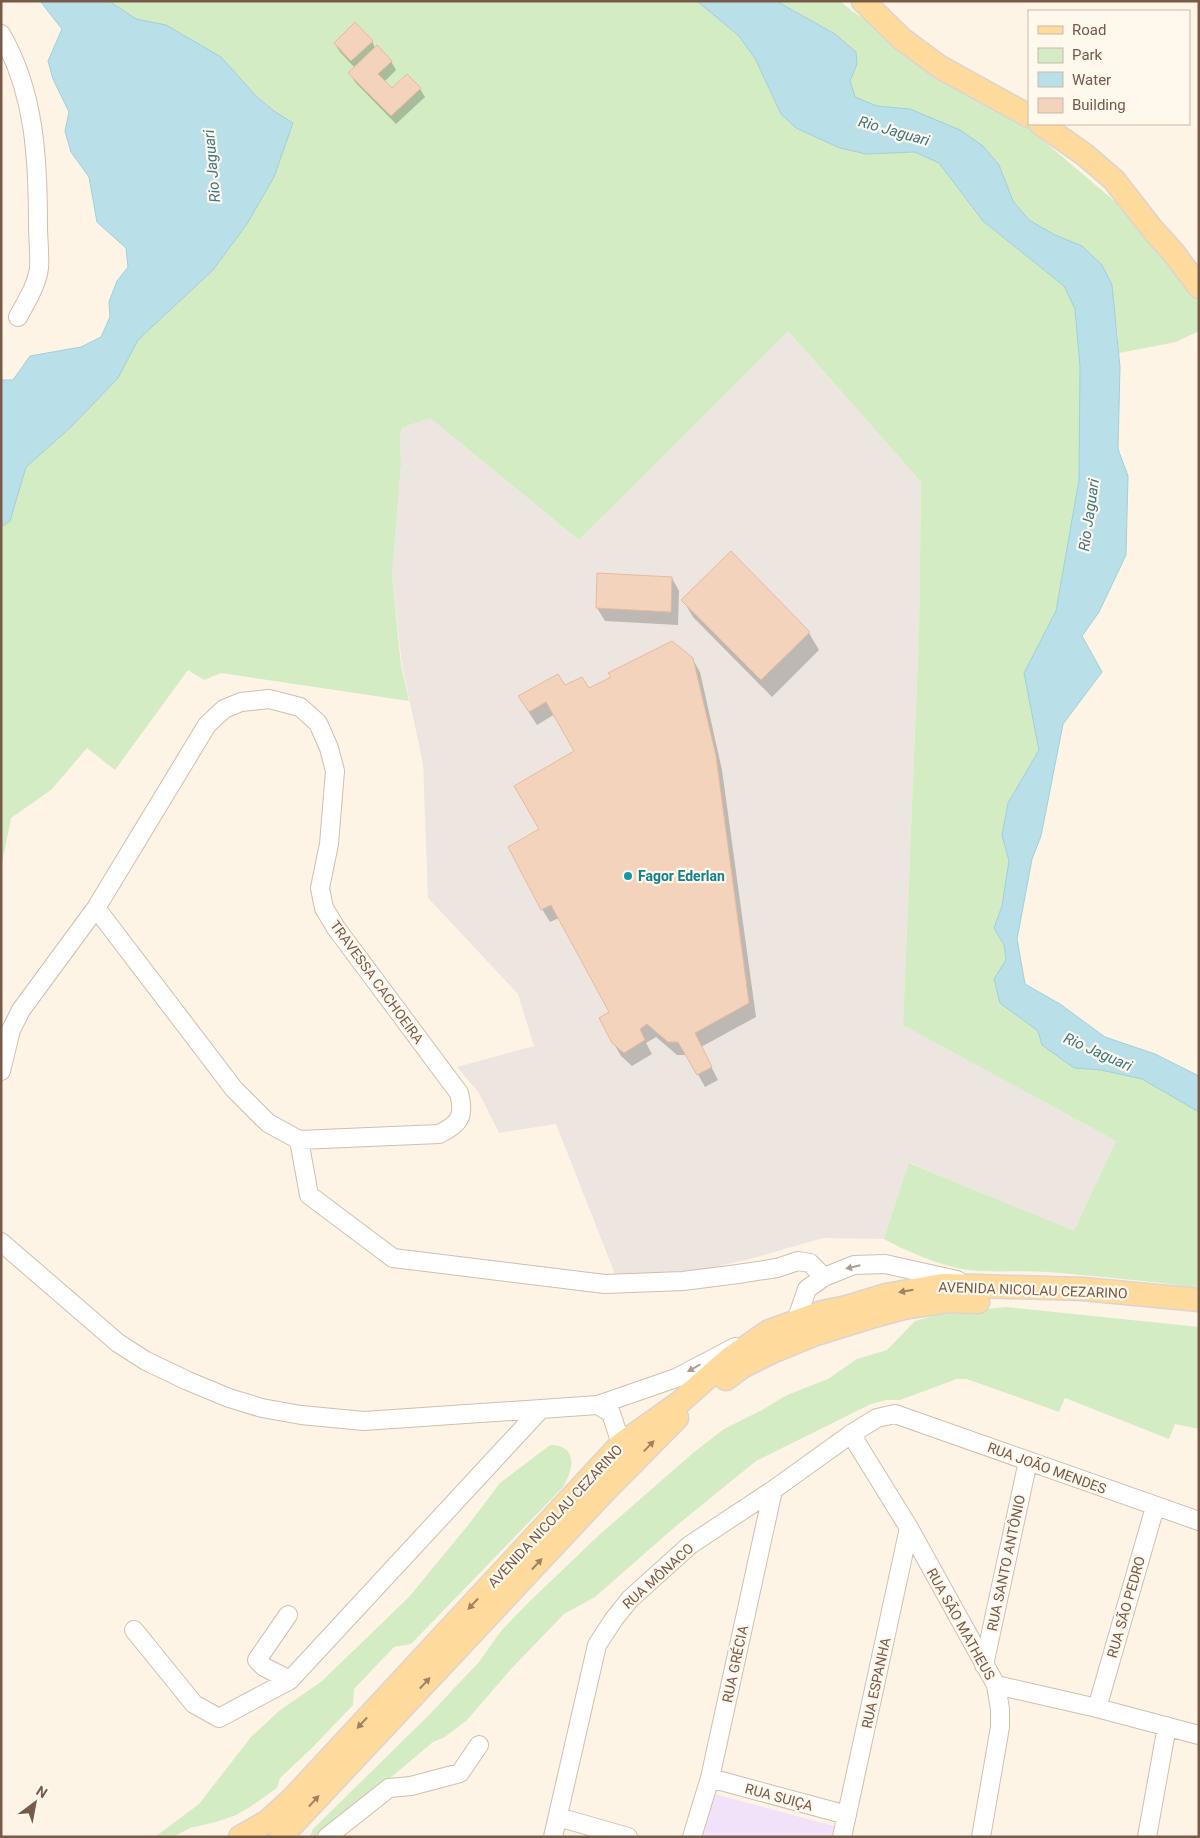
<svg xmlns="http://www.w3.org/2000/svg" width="1200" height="1838" font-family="Roboto,sans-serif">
<rect width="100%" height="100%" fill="#fdf4e6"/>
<!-- industrial -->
<path fill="#ede6e0" d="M 787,330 L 921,482 L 919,634 L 903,1025 L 1116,1141 L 1074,1232 L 910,1163 L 884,1239 L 823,1238 L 750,1259 L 688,1273 L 648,1275 L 615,1274 L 556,1124 L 499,1133 L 479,1093 L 457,1067 L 534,1046 L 518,994 L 428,898 L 423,764 L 402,665 L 392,576 L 401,464 L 400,435 L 403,427 L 429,417 L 579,540 Z"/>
<!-- education -->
<path fill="#f1e2fa" d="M 714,1794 L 834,1826 L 832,1837 L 703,1837 Z"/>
<!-- green -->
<path fill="#d3ecc3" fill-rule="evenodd" d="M 109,1 L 697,1 L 738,35 L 755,58 L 781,114 L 796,128 L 840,148 L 866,154 L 915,152 L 939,163 L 983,221 L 1064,286 L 1075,309 L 1080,367 L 1079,480 L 1056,611 L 1024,673 L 1039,750 L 1008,803 L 1002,835 L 1009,861 L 1002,906 L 994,928 L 1004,945 L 1006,960 L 1001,1003 L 1038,1031 L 1042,1045 L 1074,1068 L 1101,1070 L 1142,1079 L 1199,1112 L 1199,1288 C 1148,1281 1098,1276 1047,1272 C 1021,1270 995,1273 970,1270 C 945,1268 906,1251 884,1239 L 909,1163 L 1074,1231 L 1116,1141 L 903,1025 L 919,634 L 921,482 L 788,331 L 579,540 L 430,418 L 403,427 L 400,435 L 401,464 L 392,576 L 401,665 L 409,701 L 221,673 L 204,680 L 188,670 L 115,770 L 87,748 L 51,790 L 11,818 L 1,868 L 1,527 L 10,521 L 25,467 L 71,427 L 118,378 L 138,340 L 213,270 L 247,224 L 274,177 L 293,124 L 274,111 L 253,93 L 217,55 L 166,25 L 135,19 ZM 355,22 L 373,41 L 351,61 L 334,43 ZM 377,45 L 392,61 L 378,74 L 392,88 L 407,74 L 421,88 L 391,116 L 348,73 Z
M 776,1 L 840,1 L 852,11 L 1018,119 L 1152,233 L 1199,292 L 1199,331 L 1176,342 L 1119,353 L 1117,326 L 1082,246 L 1055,235 L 1029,220 L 1013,201 L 999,165 L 983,146 L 910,109 L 877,106 L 855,97 L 850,81 L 857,64 L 835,34 Z
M 1006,1307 L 1199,1327 L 1199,1429 L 1175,1424 L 1169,1439 L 1065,1398 L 1059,1412 L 967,1379 L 957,1379 L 900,1400 L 886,1400 L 871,1404 L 756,1461 L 676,1526 L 595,1597 L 564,1614 L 512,1668 L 467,1720 L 445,1737 L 433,1742 L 326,1832 L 320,1837 L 310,1837 L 313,1829 L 430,1714 L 479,1662 L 501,1631 L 530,1601 L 598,1536 L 693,1453 L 724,1429 L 762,1410 L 787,1395 L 828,1379 L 857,1359 L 887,1350 L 915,1321 L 940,1314 Z
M 550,1445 C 578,1445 574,1469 563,1487 L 411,1644 L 394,1647 L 354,1689 L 353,1705 L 311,1749 L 280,1778 L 277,1788 L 250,1807 L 236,1815 L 216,1822 L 190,1828 L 173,1837 L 155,1837 L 199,1804 L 251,1737 L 279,1711 L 322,1681 L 409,1597 L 469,1524 L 500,1483 Z"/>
<!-- water -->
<path fill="#b9e0e8" stroke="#9fd0da" d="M 40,1 L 109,1 L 136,19 L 166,25 L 221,57 L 257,97 L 274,111 L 293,123 L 274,177 L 247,224 L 213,270 L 138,340 L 118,378 L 71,427 L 26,467 L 10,521 L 1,527 L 1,380 L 13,380 L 30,356 L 81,347 L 101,337 L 110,317 L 109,302 L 117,281 L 128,267 L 126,248 L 97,222 L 89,177 L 71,152 L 65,131 L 69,112 L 53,79 L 48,61 L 62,29 Z
M 697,1 L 776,1 L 835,34 L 856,52 L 857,64 L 850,81 L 855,97 L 877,106 L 910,109 L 960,130 L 983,146 L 999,165 L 1013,201 L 1029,220 L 1055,235 L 1082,246 L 1102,265 L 1112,285 L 1120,367 L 1118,449 L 1128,476 L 1126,555 L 1099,612 L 1082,636 L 1102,672 L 1063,724 L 1041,836 L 1032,859 L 1017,939 L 1025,984 L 1060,1004 L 1105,1037 L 1155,1054 L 1199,1076 L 1199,1112 L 1142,1079 L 1101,1070 L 1074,1068 L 1042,1045 L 1038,1031 L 1000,1003 L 994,979 L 1006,960 L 1004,945 L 994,928 L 1002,906 L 1009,861 L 1002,835 L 1008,803 L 1039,750 L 1024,673 L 1056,611 L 1079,480 L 1080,367 L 1075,309 L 1064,286 L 983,221 L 939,163 L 915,152 L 866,154 L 840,148 L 796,128 L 781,114 L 755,58 L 738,35 Z"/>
<!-- shadow -->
<path fill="#0003" d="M 372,41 L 375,48 L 391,61 L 396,70 L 384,82 L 392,90 L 420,89 L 425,97 L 396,124 L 355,82 L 350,73 L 355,68 L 340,52 L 335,44 Z
M 731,553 L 809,633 L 819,650 L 772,697 L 693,617 L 683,600 Z
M 672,578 L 679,591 L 678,625 L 605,621 L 597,608 Z
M 692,658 L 700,672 L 722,770 L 756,1017 L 701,1047 L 718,1080 L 705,1087 L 687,1055 L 677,1055 L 656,1037 L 646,1043 L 652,1054 L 632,1066 L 621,1056 L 613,1042 L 611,1013 L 559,918 L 550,922 L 542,909 L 540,830 L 576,751 L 555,714 L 537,725 L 519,697 L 565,687 L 588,689 Z"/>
<!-- building -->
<path fill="#f4d3bc" stroke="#e7ba9c" d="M 355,22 L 373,41 L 351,61 L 334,43 Z
M 377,45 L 392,61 L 378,74 L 392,88 L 407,74 L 421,88 L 391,116 L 348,73 Z
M 731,551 L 810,632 L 761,680 L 681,600 Z
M 597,573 L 672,577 L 671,612 L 596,608 Z
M 672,641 L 693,658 L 716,756 L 749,1003 L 695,1033 L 712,1067 L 697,1075 L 678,1042 L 668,1042 L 647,1024 L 640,1029 L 645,1040 L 624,1053 L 612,1043 L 599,1018 L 609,1012 L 551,905 L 541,910 L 508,847 L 539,829 L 514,786 L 574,751 L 546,702 L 529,712 L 518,696 L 558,674 L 565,685 L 582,677 L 589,688 L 611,677 L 608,673 Z"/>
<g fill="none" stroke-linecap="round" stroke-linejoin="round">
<!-- minor casing -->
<g stroke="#d2bead" stroke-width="20">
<path id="minor" d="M 1,34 C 35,92 38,160 38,226 C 38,239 40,254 39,268 C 37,285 26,302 18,317
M 96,908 L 234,1089 L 268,1123 L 299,1140 L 309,1195 L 393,1258 L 605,1284 L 683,1281 L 738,1274 L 777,1268 L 798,1261 L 810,1263 L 824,1277
M 1,1071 L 11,1030 L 21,1010 L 96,908 L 207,725 L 224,709 L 241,702 L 269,699 L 300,707 L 318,723 L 329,748 L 335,771 L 329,844 L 320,888 L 324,908 L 336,928 L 459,1093 C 465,1116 460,1124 439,1134 L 299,1140
M 1,1242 L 118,1343 L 146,1361 L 188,1381 L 229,1398 L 262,1408 L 301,1415 L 364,1421 L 598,1405 L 676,1378 L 735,1347
M 796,1321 L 807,1289 L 824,1277 L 854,1265 L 885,1264 L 957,1280
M 598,1405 L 611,1413 L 621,1444
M 851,1434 L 909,1528 L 996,1685 L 1000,1709 L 1000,1727 L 981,1837
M 288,1615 L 257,1660 L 264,1667 L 290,1680
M 134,1630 L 194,1704 L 219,1718 L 290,1680 L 541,1409
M 984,1665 L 1028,1461
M 996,1685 L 1097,1708 L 1199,1735
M 1097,1708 L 1155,1507
M 710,1778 L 847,1815
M 558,1817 L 628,1837
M 327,1837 L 389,1788 L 411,1786 L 460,1773 L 479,1745
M 553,1837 L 597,1645 L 614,1619 L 630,1599 L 690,1545 L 773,1490 L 851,1434 L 877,1418 L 895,1414 L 1199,1521
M 692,1837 L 710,1778 L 773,1490
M 842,1837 L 909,1528
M 1147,1837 L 1167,1726"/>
</g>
<!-- major casing -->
<g stroke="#dcd4d0" stroke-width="25">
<path id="major" d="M 863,1 L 902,39 L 940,67 L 1029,116
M 1041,124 L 1085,155 L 1114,180 L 1153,230 L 1173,252 L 1199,287
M 726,1379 L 742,1367 L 772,1352 L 816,1334 L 871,1317 L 904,1308 L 950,1301 L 978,1302
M 240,1837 L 268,1821 L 293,1798 L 621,1444 L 679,1403 L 730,1358 L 769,1331 L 822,1312 L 847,1307 L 886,1295 L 942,1285 L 1083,1289 L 1199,1300
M 281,1837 L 604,1492 L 677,1418"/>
</g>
<!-- minor -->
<use href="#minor" stroke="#fff" stroke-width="18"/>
<!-- major -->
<use href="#major" stroke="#fedb9c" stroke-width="22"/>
</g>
<!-- one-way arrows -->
<defs><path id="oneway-solid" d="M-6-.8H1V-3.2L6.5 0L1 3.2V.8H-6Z" transform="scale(1.25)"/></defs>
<g fill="#ae9c92">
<use href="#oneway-solid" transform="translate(853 1267) rotate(167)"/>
<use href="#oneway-solid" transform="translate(694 1368) rotate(150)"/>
</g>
<g fill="#a08162">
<use href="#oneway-solid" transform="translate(906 1291) rotate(170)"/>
<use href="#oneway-solid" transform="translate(649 1446) rotate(-46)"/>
<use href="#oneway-solid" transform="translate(537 1564) rotate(-47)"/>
<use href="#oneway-solid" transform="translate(473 1604) rotate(133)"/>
<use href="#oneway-solid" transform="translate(425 1683) rotate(-47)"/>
<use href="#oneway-solid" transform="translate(362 1723) rotate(133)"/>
<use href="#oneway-solid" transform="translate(314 1801) rotate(-47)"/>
</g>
<!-- markers -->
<circle fill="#0f9aa8" stroke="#fff8ed" stroke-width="2" cx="628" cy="876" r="5"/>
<g text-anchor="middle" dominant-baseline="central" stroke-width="4.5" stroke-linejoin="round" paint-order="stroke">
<!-- culture labels -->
<g font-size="14" font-weight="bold" fill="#0d838f" stroke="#fff8ed" text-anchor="start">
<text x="638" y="876">Fagor Ederlan</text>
</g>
<!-- street labels -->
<g font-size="14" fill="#785a49" stroke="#fff8ed">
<text transform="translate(377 982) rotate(54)">TRAVESSA CACHOEIRA</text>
<text transform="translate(1033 1290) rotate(2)">AVENIDA NICOLAU CEZARINO</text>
<text transform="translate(1047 1468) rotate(20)">RUA JOÃO MENDES</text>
<text transform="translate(555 1516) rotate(-47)">AVENIDA NICOLAU CEZARINO</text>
<text transform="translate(1006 1563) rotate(-78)">RUA SANTO ANTÔNIO</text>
<text transform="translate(658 1576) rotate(-42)">RUA MÔNACO</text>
<text transform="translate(1126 1607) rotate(-74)">RUA SÃO PEDRO</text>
<text transform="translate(961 1624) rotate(61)">RUA SÃO MATHEUS</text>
<text transform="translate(735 1664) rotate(-78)">RUA GRÉCIA</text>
<text transform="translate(876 1683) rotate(-78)">RUA ESPANHA</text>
<text transform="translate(779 1797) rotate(15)">RUA SUIÇA</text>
</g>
<!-- water labels -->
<g font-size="15" font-style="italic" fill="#3f7885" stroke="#fff8ed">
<text transform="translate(894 131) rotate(16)">Rio Jaguari</text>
<text transform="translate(212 166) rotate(-95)">Rio Jaguari</text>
<text transform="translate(1089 515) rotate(-82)">Rio Jaguari</text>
<text transform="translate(1098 1052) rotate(24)">Rio Jaguari</text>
</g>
</g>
<!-- border -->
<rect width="1200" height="1838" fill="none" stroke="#785a49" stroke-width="5"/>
<!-- legend -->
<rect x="1028" y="10" width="162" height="115" fill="#fff8ed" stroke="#c9b9ab"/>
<rect x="1038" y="26" width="25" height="8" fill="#fedb9c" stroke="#c9b9ab"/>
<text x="1072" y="35" font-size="15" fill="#785a49">Road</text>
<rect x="1038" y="48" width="25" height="15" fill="#d3ecc3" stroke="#c9b9ab"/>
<text x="1072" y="60" font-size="15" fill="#785a49">Park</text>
<rect x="1038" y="72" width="25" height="15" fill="#b9e0e8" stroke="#c9b9ab"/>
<text x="1072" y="85" font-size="15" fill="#785a49">Water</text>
<rect x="1038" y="98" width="25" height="15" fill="#f4d3bc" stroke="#c9b9ab"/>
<text x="1072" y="110" font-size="15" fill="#785a49">Building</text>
<!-- north arrow -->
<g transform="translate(35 1803) rotate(32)" stroke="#fff8ed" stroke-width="4" paint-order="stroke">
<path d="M0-4L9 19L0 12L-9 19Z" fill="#785a49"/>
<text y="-8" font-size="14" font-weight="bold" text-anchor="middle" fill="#785a49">N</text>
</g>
</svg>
